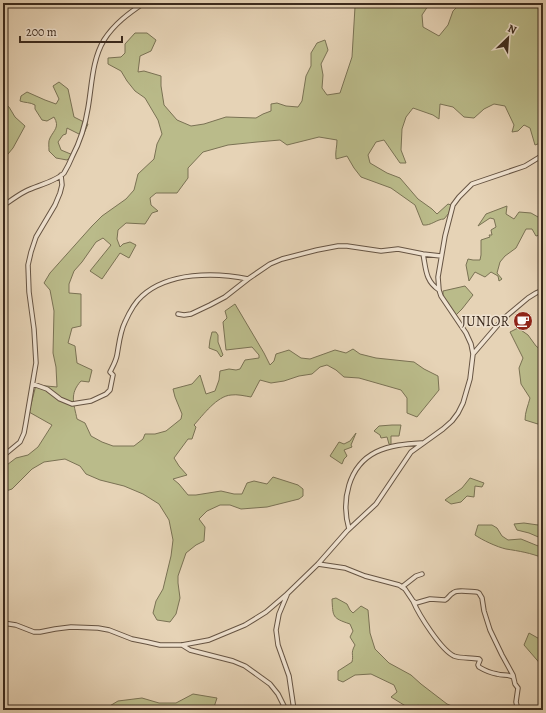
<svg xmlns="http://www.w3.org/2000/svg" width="546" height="713" font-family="Alegreya,serif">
<rect width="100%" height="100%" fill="#e6d3b6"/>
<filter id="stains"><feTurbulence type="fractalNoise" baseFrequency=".005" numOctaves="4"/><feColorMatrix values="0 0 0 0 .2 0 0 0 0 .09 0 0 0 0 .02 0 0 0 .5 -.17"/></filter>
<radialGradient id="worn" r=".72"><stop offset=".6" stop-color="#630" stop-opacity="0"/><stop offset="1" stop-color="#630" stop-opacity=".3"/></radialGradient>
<!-- green -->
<path fill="#babb8a" stroke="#7a7254" d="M 354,3 L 430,3 L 422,15 L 423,27 L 439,36 L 448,25 L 453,11 L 461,3 L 543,3 L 543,142 L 535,145 L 530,128 L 524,125 L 518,131 L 512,132 L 514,125 L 505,106 L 494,104 L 484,109 L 474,118 L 464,117 L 453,107 L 440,104 L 439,119 L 433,115 L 413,108 L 406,117 L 402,129 L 401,150 L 406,163 L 400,163 L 384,140 L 376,142 L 368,155 L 370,163 L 387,173 L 400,178 L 418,199 L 432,209 L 437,214 L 448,204 L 451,205 L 449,213 L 444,219 C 437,219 431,226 423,225 L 415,205 L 391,188 L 361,177 L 354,168 L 347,156 L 336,159 C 335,152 337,147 337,140 L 319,137 L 287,145 L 280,140 L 257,142 L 228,145 L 203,152 L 188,168 L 188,178 L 177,193 L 156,193 L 150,198 L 151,205 L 158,211 L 152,213 L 145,224 L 126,223 L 118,230 L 117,239 L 120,247 L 123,244 L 130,242 L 136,245 L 129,258 L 120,253 L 102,279 L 90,271 L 111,245 L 103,238 L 96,242 L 82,262 L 74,271 L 69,284 L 69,293 L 81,294 L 81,326 L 72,328 L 68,343 L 75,346 L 77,363 L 92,370 L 89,382 L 81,381 C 69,394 74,404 77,419 L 85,423 L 91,436 L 102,442 L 113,446 L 134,446 L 143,439 L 145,434 L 155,434 L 166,431 L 181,419 L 182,414 L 175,397 L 173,389 L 192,384 L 200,375 L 206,394 L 215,391 L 219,380 L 220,371 L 229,369 L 236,370 L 240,369 L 245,360 L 259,358 L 259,355 L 252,347 L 226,350 L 223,322 L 227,318 L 225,311 L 235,304 L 264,353 L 270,365 L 274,361 L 276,354 L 289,350 L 301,358 L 310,359 L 335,350 L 346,353 L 353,349 L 360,354 L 376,358 L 414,362 L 424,369 L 438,376 L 439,390 L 417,417 L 407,413 L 407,398 L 401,390 L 359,378 L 344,377 L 336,370 L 327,365 L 320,367 L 312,374 L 299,376 L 284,381 L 271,383 L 260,380 L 251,397 C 245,396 237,394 231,395 C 217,396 203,415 194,425 L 196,427 L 192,439 L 188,439 L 174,458 L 179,466 L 187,475 L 173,479 L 179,484 L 188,495 L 196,495 L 221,491 L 234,494 L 242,494 L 247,483 L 254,481 L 267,484 L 273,477 L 298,485 L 303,489 L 303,496 L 299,499 L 267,507 L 241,509 L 230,505 L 220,505 L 207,511 L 199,519 L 205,527 L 204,541 L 196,545 L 186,553 L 178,576 L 178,583 L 180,598 L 176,614 L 170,622 L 157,620 L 153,613 L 156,601 L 163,589 L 171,556 L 173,540 L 169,520 L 159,504 L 143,494 L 124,486 L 100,480 L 86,474 L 80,466 L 65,459 L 44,462 L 32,469 L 12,489 L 3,492 L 3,468 L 16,458 L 28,455 L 38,447 L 52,425 L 29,412 L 36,385 L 57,387 L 56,367 L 53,353 L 54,311 L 50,290 L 44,283 L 50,273 L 92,226 L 102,216 L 126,199 L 134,190 L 138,174 L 154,159 L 157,144 L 162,134 L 158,120 L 145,98 L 135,91 L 127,81 L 121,71 L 108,64 L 108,58 L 121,57 L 125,53 L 125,44 L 135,33 L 147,33 L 156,40 L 151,51 L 140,56 L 138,72 L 144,71 L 161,76 L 161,86 L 164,105 L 177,120 L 191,126 L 204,124 L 226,117 L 256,118 L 263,114 L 271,111 L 271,104 L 277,103 L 286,106 L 298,107 L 302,101 L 306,76 L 311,66 L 311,53 L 317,43 L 325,40 L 328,50 L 321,64 L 323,75 L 322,88 L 327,95 L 340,93 L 352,57 L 355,7 Z
M 59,82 L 68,89 L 74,117 L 88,124 L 83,136 L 67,128 L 66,134 L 63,135 L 58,142 L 61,150 L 73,155 L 67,160 L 56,158 L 49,151 C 49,147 48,141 50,138 C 54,130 60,127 54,117 L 47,121 L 42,120 L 35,109 L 35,105 C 30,102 25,103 20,101 L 21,96 L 27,92 L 45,100 L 56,104 L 59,99 L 53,86 Z
M 3,103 L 9,107 L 15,117 L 25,126 L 13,148 L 3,160 Z
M 507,206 L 506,214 L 514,219 L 519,212 L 531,213 L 538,217 L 543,215 L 543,234 L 536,236 L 532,229 L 526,229 L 516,248 L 505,256 L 500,262 L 497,273 L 502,279 L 499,281 L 498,276 L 491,272 L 485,277 L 475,272 L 469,281 L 466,265 L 468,259 L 473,260 L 480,260 L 481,255 L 481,240 L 490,237 L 489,235 L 492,235 L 491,230 L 496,227 L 494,219 L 490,218 L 478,226 L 486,214 Z
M 465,286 L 473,295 L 462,309 L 456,315 L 443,297 L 443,291 Z
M 518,328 L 528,335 L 536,346 L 543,352 L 543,424 L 541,425 L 525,420 C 525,412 528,406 530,398 L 521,384 L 519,368 L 523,358 L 510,332 Z
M 212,332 L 216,332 L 218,335 L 218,342 L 223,355 L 221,357 L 217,351 L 209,348 L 210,340 Z
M 392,425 L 401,425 L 399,436 L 391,436 L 391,445 L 389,444 L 387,437 L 381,438 L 380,435 L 374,431 L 379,426 Z
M 356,433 L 351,445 L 352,447 L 344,450 L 347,456 L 344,459 L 342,464 L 330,456 L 339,442 L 344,444 L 350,441 Z
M 470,478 L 484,483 L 482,487 L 475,486 L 474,497 L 467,496 L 461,502 L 451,504 L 445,500 L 449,497 L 462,488 Z
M 543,522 L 543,539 L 529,533 L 517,530 L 514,524 L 524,523 L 538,525 Z
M 478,525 L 492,525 L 497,528 L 502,536 L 508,540 L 521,539 L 543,548 L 543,558 C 531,553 519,551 506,549 C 497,547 482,540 475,535 Z
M 336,598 L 347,604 L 350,610 L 353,613 L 361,606 L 368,610 L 370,633 L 375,649 L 389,663 L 411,675 L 421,684 L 447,704 L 462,710 L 424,710 L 418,705 L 412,710 L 391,697 L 397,692 L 394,685 L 371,674 L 355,675 L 343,682 L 338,680 L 338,671 L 352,662 C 354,654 350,654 355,645 L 350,637 L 353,631 L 350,624 C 332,618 333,617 332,599 Z
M 529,633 L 543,641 L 543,667 L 524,645 Z
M 193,694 L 217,698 L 213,710 L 103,710 L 118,701 L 142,698 L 159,703 L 176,703 Z"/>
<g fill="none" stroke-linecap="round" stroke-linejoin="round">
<!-- minor casing -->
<g stroke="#665443" stroke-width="5.5">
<path id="minor" d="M 3,206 C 10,201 18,195 26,191 C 36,186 57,181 64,173 C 67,168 70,162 72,157 C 81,140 85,127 88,108 C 92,85 92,60 104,40 C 114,24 129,13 144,3
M 423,254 C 426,268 425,281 439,290
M 178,314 L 184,315 L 191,314 L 210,305 L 225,297 L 248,279 L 270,264 L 282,259 L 317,250 L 338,246 L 347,246 L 381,251 L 398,249 L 423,254 L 441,256
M 473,354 L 503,319 L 528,298 L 536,293 L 543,290
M 33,384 L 47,389 L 60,399 L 72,404 L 91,401 L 106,394 L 110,390 L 113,375 L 110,372 C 113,366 116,361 117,355 C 119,344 120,332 125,322 C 129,313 134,303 142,296 C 168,272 215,272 248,279
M 3,456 L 20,442 L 24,433 L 26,422 L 36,363 L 34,329 L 29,292 L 28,265 L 31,252 L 36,237 L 55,205 L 60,193 L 62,185 L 61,175
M 349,529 C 341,501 348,466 376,452 C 390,445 406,444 422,443
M 318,564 L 345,568 L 365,576 L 399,585 L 405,589 L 413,601 L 416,603 L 430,599 L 445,600 C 449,598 449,595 453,593 C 457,589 471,592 477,592 L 479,593 L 482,598 L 484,611 L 490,630 L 502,655 L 513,675 L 515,684 L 518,688 L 516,702 L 518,710
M 402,587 L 416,576 L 422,574
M 287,595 L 279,614 L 276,630 L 278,645 L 289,676 L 294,710
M 413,601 C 419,615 441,650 454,656 C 462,659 471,657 479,659 L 480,660 L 478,665 L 479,667 C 484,670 491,673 497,674 C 503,676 507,674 513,677
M 3,623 L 16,625 L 34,632 L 40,632 L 55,629 L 71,627 L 98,628 L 109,630 L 132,639 L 147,642 L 160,645 L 182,645 L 209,640 L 245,625 L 266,612 L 287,594 L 318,564 L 347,531 L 376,504 L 411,452 L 443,429 L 452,421 L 458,413 L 463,403 L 470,379 L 473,354 L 471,344 L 466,333 L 441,296 L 439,290 L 438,277 L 445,236 L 453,205 L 459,197 L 472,184 L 525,166 L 543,155
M 182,645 L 190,650 L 233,661 L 245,666 L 270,684 L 278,694 L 286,710"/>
</g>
<!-- minor -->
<use href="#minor" stroke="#efe2d0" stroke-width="3.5"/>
</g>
<!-- icons -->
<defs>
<g id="cafe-disc" transform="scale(1)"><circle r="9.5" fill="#8f2418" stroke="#efe2d0"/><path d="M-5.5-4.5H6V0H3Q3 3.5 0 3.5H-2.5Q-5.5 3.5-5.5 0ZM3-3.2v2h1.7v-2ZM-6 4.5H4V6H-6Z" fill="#fff"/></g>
</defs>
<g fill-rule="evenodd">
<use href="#cafe-disc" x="523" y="321"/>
</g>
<g text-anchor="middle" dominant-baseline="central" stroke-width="3" stroke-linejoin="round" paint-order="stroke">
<!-- poi labels -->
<g font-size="14" fill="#3b2a1d" stroke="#efe2d0" text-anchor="end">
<text x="509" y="321">JUNIOR</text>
</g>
</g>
<!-- margin -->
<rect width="546" height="713" fill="none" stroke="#e6d3b6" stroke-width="16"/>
<rect x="4" y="4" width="538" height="705" fill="none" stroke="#3b2a1d" stroke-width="2"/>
<rect x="8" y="8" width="530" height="697" fill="none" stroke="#3b2a1d"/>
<!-- north arrow -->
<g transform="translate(508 38) rotate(25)" stroke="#efe2d0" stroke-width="3" paint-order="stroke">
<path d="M0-3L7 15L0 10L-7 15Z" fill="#3b2a1d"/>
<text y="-6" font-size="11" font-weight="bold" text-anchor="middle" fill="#3b2a1d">N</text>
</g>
<!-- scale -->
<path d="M20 36v6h102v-6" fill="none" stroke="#3b2a1d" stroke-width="2"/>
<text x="26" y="36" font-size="12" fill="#3b2a1d" stroke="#efe2d0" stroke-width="3" paint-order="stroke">200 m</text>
<rect width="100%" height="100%" filter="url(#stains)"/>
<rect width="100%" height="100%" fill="url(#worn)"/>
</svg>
